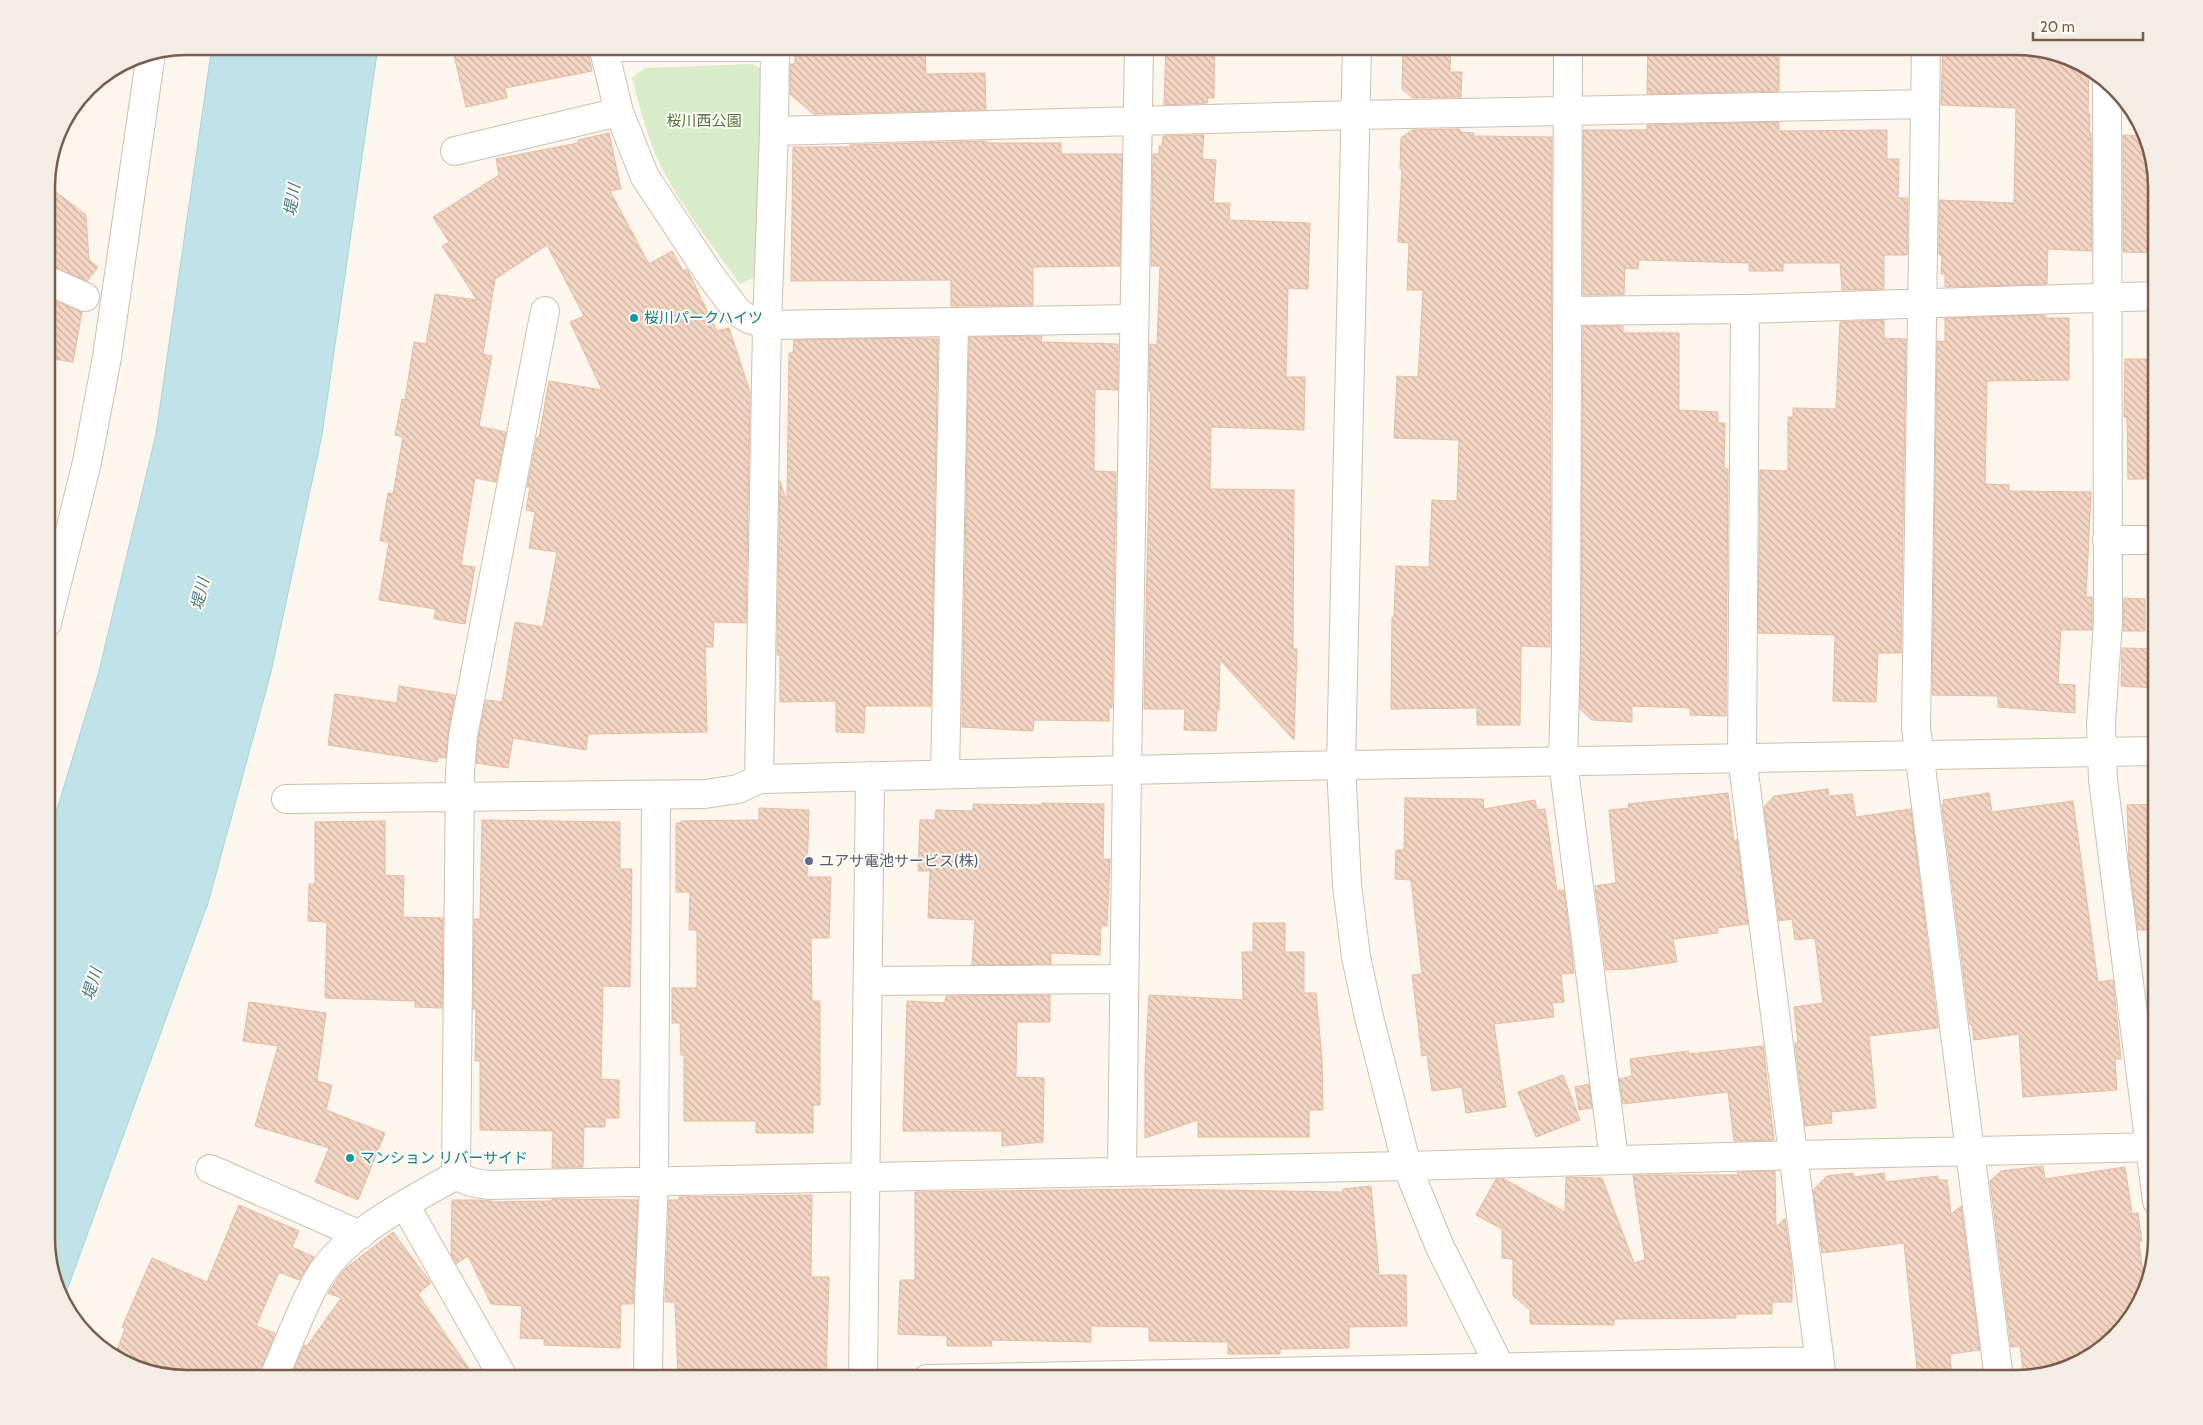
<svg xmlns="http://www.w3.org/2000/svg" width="2203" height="1425" font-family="Cabin,'Noto Sans JP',sans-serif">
<defs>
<pattern id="building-back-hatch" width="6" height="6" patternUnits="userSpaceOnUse" patternTransform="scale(1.25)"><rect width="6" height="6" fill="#f3d5c3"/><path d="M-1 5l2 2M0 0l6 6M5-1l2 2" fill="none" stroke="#cab0a1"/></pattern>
</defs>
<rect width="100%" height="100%" fill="#fdf6ec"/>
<!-- green -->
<path fill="#d8ecc9" d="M 753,64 L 761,69 L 755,277 L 740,284 C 715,249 687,214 666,176 C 649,146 641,111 632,78 L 645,68 Z"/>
<!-- water -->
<path fill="#bfe3e8" stroke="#a5d3da" d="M 212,46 L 378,46 L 322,435 L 271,672 L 208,903 L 63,1301 L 47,1247 L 47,842 L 98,675 L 156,434 Z"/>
<!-- building -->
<path fill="url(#building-back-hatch)" stroke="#e6bba3" d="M 452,46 L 587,46 L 592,71 L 505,88 L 507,98 L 466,107 Z
M 795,46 L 925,46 L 926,74 L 985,73 L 986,110 L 813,114 L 790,94 L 790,64 L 795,64 Z
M 1166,46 L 1215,46 L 1214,98 L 1208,98 L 1207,103 L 1164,105 Z
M 1403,46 L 1451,46 L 1450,72 L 1462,72 L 1461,97 L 1413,98 L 1402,89 Z
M 1648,46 L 1779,46 L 1779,91 L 1647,94 Z
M 1943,46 L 2016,46 L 2089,68 L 2088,113 L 2090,114 L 2089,133 L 2091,133 L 2092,251 L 2048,249 L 2047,284 L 1945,287 L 1945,274 L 1941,274 L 1942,255 L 1939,255 L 1939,200 L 2014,203 L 2016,108 L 1941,105 Z
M 1779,122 L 1779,131 L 1887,130 L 1887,159 L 1899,159 L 1898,198 L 1908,198 L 1907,255 L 1884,255 L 1884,289 L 1842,290 L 1840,263 L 1783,263 L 1783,271 L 1749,271 L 1749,263 L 1639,260 L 1638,269 L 1625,268 L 1624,295 L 1583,295 L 1583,130 L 1647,130 L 1647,125 Z
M 1460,129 L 1460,132 L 1474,133 L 1473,136 L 1552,137 L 1550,647 L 1521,646 L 1520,725 L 1477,725 L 1477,708 L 1391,709 L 1392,617 L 1394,617 L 1396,566 L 1429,567 L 1432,500 L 1457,501 L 1459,440 L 1394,438 L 1397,376 L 1418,377 L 1423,290 L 1407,290 L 1409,243 L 1398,242 L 1402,169 L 1400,169 L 1401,138 L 1412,130 Z
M 609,133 L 621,189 L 610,191 L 649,264 L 672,251 L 683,271 L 687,269 L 717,331 L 729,328 L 750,392 L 746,623 L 714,622 L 713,647 L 705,647 L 707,732 L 588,734 L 586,750 L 513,738 L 508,768 L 476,763 L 478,738 L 486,700 L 502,702 L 515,622 L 543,627 L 557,552 L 529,548 L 535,512 L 526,510 L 530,487 L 527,487 L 537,437 L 539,438 L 549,381 L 602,390 L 570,322 L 584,316 L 547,245 L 495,279 L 483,354 L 492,356 L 479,426 L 506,432 L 496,482 L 475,478 L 461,565 L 475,567 L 465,624 L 434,619 L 436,609 L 379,600 L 389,542 L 380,541 L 388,493 L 393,494 L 403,437 L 395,435 L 402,399 L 405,400 L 414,342 L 426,344 L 435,294 L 477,300 L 442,246 L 449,242 L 433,217 L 499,175 L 496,159 L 578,143 L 578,140 Z
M 1204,135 L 1202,159 L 1216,160 L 1213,203 L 1230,203 L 1229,220 L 1310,223 L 1308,289 L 1288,288 L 1286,377 L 1305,377 L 1304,430 L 1211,427 L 1210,489 L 1294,490 L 1293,649 L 1297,649 L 1294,740 L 1220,660 L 1219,710 L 1217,710 L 1216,731 L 1184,730 L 1185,709 L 1144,709 L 1151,391 L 1149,391 L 1150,344 L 1157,345 L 1160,266 L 1151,266 L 1153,154 L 1159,154 L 1159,146 L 1162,146 L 1163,136 Z
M 2123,135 L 2143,136 L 2157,186 L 2157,253 L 2123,252 Z
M 987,141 L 987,143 L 1061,143 L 1061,154 L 1122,154 L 1120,266 L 1033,267 L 1033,305 L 951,306 L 951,280 L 791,281 L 793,147 L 852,147 L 849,145 Z
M 47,185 L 86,215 L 89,260 L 98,267 L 87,281 L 47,265 Z
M 47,297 L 82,312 L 73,362 L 47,358 Z
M 2045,315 L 2045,318 L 2069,318 L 2069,380 L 1987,381 L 1985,484 L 2009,485 L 2009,491 L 2091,492 L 2086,597 L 2092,597 L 2092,630 L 2061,630 L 2058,684 L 2075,685 L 2075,713 L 1998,707 L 1998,696 L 1932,695 L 1937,341 L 1945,342 L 1945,318 Z
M 1884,320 L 1884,338 L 1906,339 L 1901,653 L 1878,653 L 1876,702 L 1833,701 L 1835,635 L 1758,633 L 1760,470 L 1788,471 L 1788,417 L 1793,417 L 1793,408 L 1836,409 L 1840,322 Z
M 1583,326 L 1623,326 L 1623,333 L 1679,333 L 1679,410 L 1718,412 L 1718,423 L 1725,423 L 1724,468 L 1728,469 L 1726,716 L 1690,715 L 1690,708 L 1632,706 L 1632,722 L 1592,720 L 1580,709 Z
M 1042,336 L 1041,342 L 1118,344 L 1118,390 L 1095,389 L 1094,471 L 1116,472 L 1112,708 L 1109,708 L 1109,721 L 1034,720 L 1033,731 L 962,727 L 969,337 Z
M 908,338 L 938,339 L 931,706 L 865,706 L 864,733 L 836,732 L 836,701 L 780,702 L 780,655 L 777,655 L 780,481 L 787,503 L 789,353 L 793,353 L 794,340 Z
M 2125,359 L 2157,359 L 2157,479 L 2128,479 L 2127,417 L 2124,417 Z
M 2124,598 L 2145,599 L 2145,631 L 2123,631 Z
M 2122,648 L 2157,649 L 2157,688 L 2121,686 Z
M 399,686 L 455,695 L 448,733 L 446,758 L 438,757 L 437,762 L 328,745 L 335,694 L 397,703 Z
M 1828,789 L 1829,796 L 1852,794 L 1856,817 L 1911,809 L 1938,1028 L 1869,1036 L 1876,1108 L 1831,1112 L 1832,1123 L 1805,1126 L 1795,1043 L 1798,1042 L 1794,1007 L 1823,1003 L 1815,938 L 1795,940 L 1792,919 L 1779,921 L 1764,807 L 1774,796 Z
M 1728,793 L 1734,842 L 1737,839 L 1748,924 L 1717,928 L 1718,933 L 1673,939 L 1677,962 L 1629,969 L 1606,970 L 1595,886 L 1616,883 L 1609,810 L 1629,808 L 1628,804 Z
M 1989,793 L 1992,812 L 2073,801 L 2098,982 L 2113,980 L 2121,1059 L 2115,1059 L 2117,1090 L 2023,1097 L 2019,1034 L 1974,1040 L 1972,1024 L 1970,1025 L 1942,805 L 1944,804 L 1943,800 Z
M 1405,798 L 1483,799 L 1484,809 L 1535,800 L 1537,810 L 1545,809 L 1557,891 L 1564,890 L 1574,973 L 1561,974 L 1564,1002 L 1552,1003 L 1554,1017 L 1494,1024 L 1506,1107 L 1466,1113 L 1462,1087 L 1432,1091 L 1427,1055 L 1422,1056 L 1412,975 L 1422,974 L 1411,880 L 1395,879 L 1396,850 L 1404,850 Z
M 1042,803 L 1104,804 L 1103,859 L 1110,859 L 1107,926 L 1101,926 L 1100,955 L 1051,953 L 1051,964 L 972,965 L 975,920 L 928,918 L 930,871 L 918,871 L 920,820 L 935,820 L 936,810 L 973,811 L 973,804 L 1042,805 Z
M 2157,804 L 2157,930 L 2138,930 L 2129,863 L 2127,805 Z
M 759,808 L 809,810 L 807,877 L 831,877 L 829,938 L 811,938 L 812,1001 L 820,1001 L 820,1105 L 813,1105 L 813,1133 L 756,1133 L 756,1121 L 684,1121 L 684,1055 L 681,1055 L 680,1023 L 672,1023 L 672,988 L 697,988 L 697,930 L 689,930 L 690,892 L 676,892 L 676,823 L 681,823 L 681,821 L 759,820 Z
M 482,820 L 620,822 L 620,869 L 632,869 L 630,987 L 603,986 L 601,1079 L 619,1080 L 619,1118 L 605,1118 L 605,1127 L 584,1127 L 583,1167 L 552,1168 L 553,1131 L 480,1130 L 480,1061 L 475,1061 L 476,1009 L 473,1009 L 474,919 L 480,919 Z
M 385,821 L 385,875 L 404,876 L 403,917 L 443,918 L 442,1008 L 415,1007 L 415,1001 L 325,998 L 327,922 L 308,921 L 309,884 L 315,884 L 315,822 Z
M 1253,923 L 1285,923 L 1285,952 L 1304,952 L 1304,993 L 1316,993 L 1322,1059 L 1323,1110 L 1309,1110 L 1309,1137 L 1198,1137 L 1198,1120 L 1145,1138 L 1145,1071 L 1149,995 L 1243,1000 L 1242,952 L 1253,952 Z
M 1050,995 L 1050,1022 L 1017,1022 L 1016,1077 L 1044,1078 L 1043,1142 L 1002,1146 L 1002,1131 L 903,1131 L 907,1001 L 945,1003 L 946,996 Z
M 249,1002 L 326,1013 L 317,1081 L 332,1085 L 326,1110 L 385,1133 L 358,1200 L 315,1182 L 329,1148 L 255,1126 L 278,1046 L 243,1041 Z
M 1763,1046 L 1774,1140 L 1734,1141 L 1728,1092 L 1623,1104 L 1619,1079 L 1632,1076 L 1630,1059 L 1688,1051 L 1689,1054 Z
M 1563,1075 L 1580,1120 L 1536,1137 L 1518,1092 Z
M 1589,1084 L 1592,1108 L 1579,1110 L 1575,1087 Z
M 2043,1166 L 2045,1179 L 2125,1167 L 2132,1214 L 2138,1213 L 2142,1241 L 2139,1241 L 2144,1280 L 2133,1316 L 2086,1360 L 2024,1377 L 2020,1346 L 2011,1347 L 1990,1181 L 2001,1171 Z
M 1775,1171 L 1776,1227 L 1785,1218 L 1792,1268 L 1792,1302 L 1772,1302 L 1772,1314 L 1736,1314 L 1736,1318 L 1614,1319 L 1614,1325 L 1530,1324 L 1530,1310 L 1513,1296 L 1513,1259 L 1502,1258 L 1502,1229 L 1476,1215 L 1496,1179 L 1504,1179 L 1565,1212 L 1566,1177 L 1602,1178 L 1634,1263 L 1645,1260 L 1633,1175 L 1738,1175 L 1737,1172 Z
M 1853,1173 L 1854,1177 L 1884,1173 L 1885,1182 L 1938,1176 L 1938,1180 L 1947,1180 L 1951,1214 L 1961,1206 L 1980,1350 L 1950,1354 L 1952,1379 L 1918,1379 L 1904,1243 L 1822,1253 L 1813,1190 L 1827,1176 Z
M 1371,1186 L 1379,1275 L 1406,1275 L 1407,1326 L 1349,1327 L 1349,1348 L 1280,1349 L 1280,1354 L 1228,1354 L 1228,1342 L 1149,1341 L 1149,1327 L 1091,1326 L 1091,1342 L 991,1340 L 992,1346 L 947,1346 L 947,1336 L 898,1334 L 900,1280 L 915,1280 L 915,1192 L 1146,1189 L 1343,1192 L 1343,1189 Z
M 812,1195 L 811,1277 L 829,1277 L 826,1379 L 678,1379 L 675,1302 L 665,1302 L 669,1200 L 679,1200 L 679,1197 Z
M 552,1199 L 638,1200 L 633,1304 L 621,1304 L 620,1348 L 544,1345 L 544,1339 L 520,1338 L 522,1306 L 491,1304 L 468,1256 L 456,1264 L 451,1255 L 452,1200 L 478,1200 L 492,1201 L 492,1202 L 552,1201 Z
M 239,1205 L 299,1231 L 292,1247 L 314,1257 L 299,1280 L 279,1272 L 256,1326 L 275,1333 L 258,1379 L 186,1379 L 114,1357 L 125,1329 L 122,1327 L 152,1258 L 207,1282 Z
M 393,1232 L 431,1283 L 418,1294 L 476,1379 L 290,1379 L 304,1345 L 307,1346 L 341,1298 L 328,1293 L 339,1276 L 347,1267 Z"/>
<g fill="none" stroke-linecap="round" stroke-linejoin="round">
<!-- minor casing -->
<g stroke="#d1beb0" stroke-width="30">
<path id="minor" d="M 603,46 L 619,112 L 645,177 L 710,275 L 738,312 L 747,318 L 767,325 L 1134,319
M 1568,46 L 1566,649 L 1563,762 L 1614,1159
M 1926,46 L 1916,728 L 1999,1379
M 603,47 L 775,47
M 2107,84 L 2108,621 L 2101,724 L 2103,780 L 2157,1201
M 774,131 L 1356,115 L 1925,104
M 455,151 L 619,112
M 47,280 L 85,297
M 1745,309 L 1742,757 L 1822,1379
M 545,311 L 463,736 L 460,772 L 456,1175 C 466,1182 476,1184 489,1185 L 1407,1166 L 1795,1155 L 2157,1147
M 1567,311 L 1745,309 L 2157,296
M 2107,540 L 2157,540
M 47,623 L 87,462 L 107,357 L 151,53
M 945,774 L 954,323
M 286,799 L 705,794 L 738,789 L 759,779 L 767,325 L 774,131 L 775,46
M 868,981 L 1124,979
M 210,1169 L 360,1235
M 1122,1171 L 1127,769 L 1139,46
M 405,1205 L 504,1379
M 273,1379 C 287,1347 299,1314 315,1284 C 340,1235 410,1202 456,1175
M 648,1379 L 649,1299 L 654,1182 L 656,795
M 927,1379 L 1819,1361"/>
</g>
<!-- tertiary casing -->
<g stroke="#d1beb0" stroke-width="30">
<path id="tertiary" d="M 1357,46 L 1341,765 L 1347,885 L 1356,957 L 1369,1017 L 1407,1166 L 1439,1245 L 1506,1379
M 759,779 L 1294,766 L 2157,751
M 863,1379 L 870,776"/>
</g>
<!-- minor -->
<use href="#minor" stroke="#fff" stroke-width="28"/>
<!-- tertiary -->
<use href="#tertiary" stroke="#fff" stroke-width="28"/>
</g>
<!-- markers -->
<g fill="#0f9aa8" stroke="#fffaf3" stroke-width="2">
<circle cx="634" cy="318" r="5"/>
<circle cx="350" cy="1158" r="5"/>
</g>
<circle fill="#5c6f8a" stroke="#fffaf3" stroke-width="2" cx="809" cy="861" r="5"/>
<g text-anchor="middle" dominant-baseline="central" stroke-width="4" stroke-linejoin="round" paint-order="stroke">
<!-- park labels -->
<g font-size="15" fill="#537a41" stroke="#fffaf3">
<text x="704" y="121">桜川西公園</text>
</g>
<!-- culture labels -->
<g font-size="15" fill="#0d838f" stroke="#fffaf3" text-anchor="start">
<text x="644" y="318">桜川パークハイツ</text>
<text x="360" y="1158">マンション リバーサイド</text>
</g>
<!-- service labels -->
<g font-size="15" fill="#4e5e75" stroke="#fffaf3" text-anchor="start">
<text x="819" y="861">ユアサ電池サービス(株)</text>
</g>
<!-- water labels -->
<g font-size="16" font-style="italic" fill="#437c86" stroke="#fffaf3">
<text transform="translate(292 200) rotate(-81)">堤川</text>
<text transform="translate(200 594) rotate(-76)">堤川</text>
<text transform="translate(92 984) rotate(-73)">堤川</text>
</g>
</g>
<!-- crop -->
<path d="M0 0H2203V1425H0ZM187 55H2016A132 132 0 0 1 2148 187V1238A132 132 0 0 1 2016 1370H187A132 132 0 0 1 55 1238V187A132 132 0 0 1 187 55Z" fill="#f4ede6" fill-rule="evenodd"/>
<path fill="none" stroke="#7a5c4d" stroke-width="2.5" d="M187 55H2016A132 132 0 0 1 2148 187V1238A132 132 0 0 1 2016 1370H187A132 132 0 0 1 55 1238V187A132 132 0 0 1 187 55Z"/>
<!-- scale -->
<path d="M2033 32v8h110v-8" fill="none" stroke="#7a5c4d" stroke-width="2.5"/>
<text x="2040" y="32" font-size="15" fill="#7a5c4d" stroke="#fffaf3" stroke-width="4" paint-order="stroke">20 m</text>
</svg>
